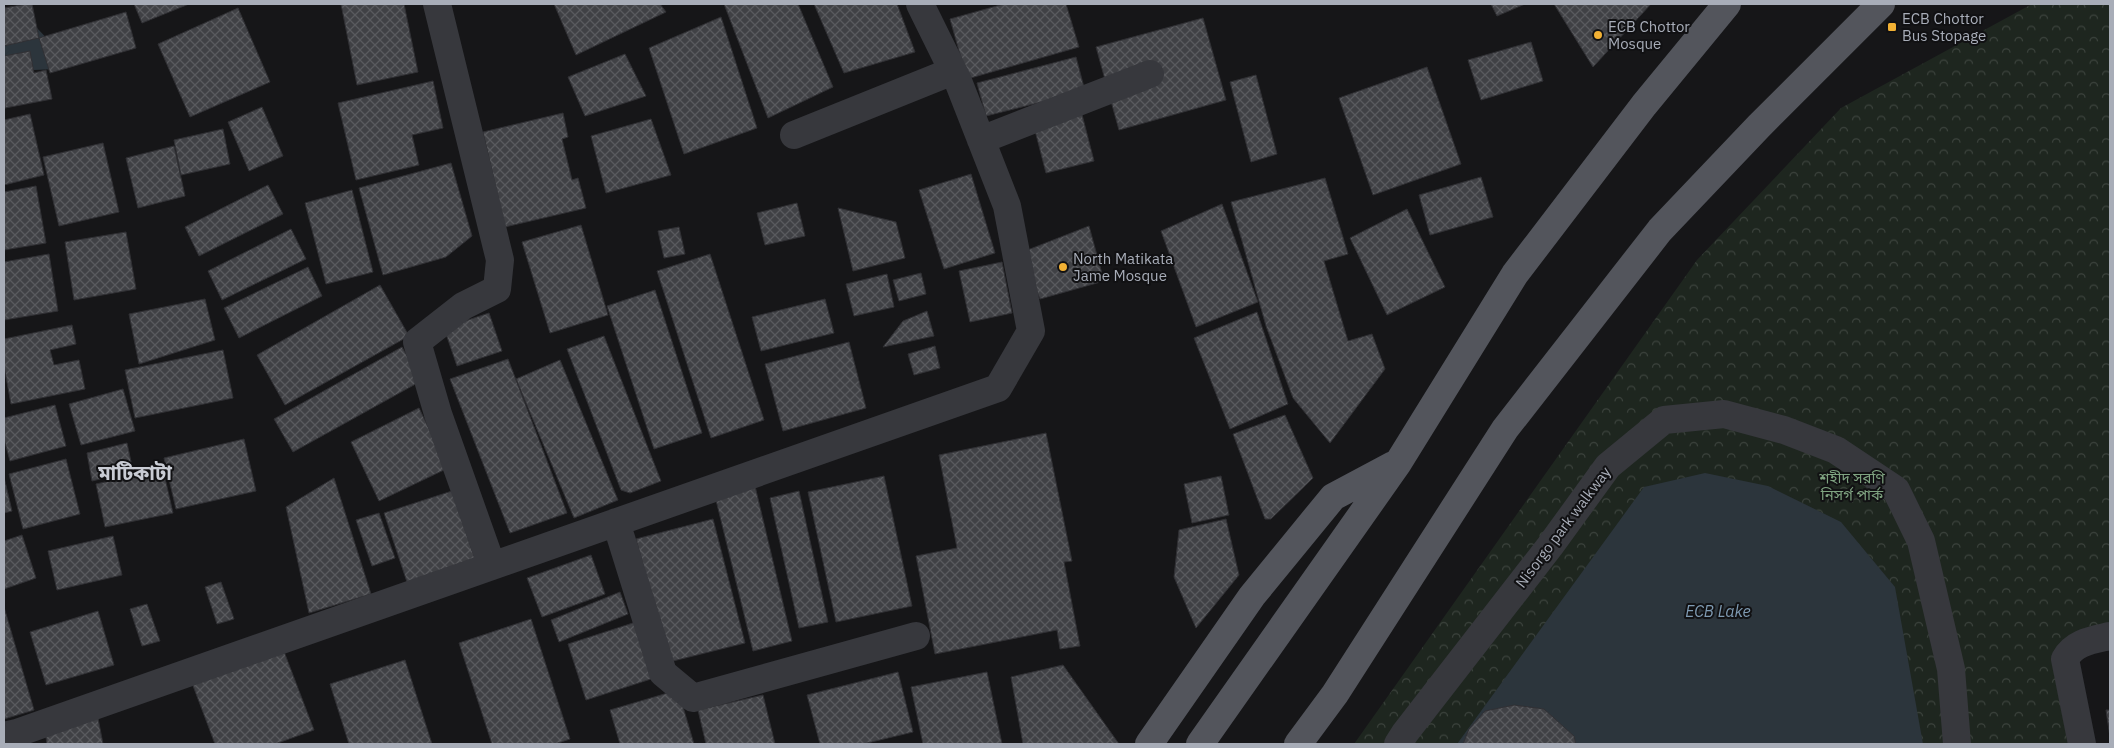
<svg xmlns="http://www.w3.org/2000/svg" width="2114" height="748" font-family="'IBM Plex Sans','Noto Sans Bengali',sans-serif">
<defs>
<pattern id="park-crowns" width="20" height="18" patternUnits="userSpaceOnUse" patternTransform="scale(1.25)"><rect width="20" height="18" fill="#1e261f"/><path d="M2 6a3 3 0 1 1 6 0M12 15a3 3 0 1 1 6 0" fill="none" stroke="#3c433d"/></pattern>
<pattern id="building-cross-hatch" width="8" height="8" patternUnits="userSpaceOnUse" patternTransform="scale(1.25)"><rect width="8" height="8" fill="#404145"/><path d="M0 0l8 8M0 8l8-8" fill="none" stroke="#595a5e"/></pattern>
</defs>
<rect width="100%" height="100%" fill="#161618"/>
<!-- park -->
<path fill="url(#park-crowns)" d="M 2032,4 L 2110,4 L 2110,636 L 2070,649 L 2082,744 L 1354,744 L 1697,260 L 1841,108 Z"/>
<!-- water -->
<path fill="#2c353c" d="M 4,21 L 37,28 L 56,48 L 58,69 L 34,70 L 4,64 Z
M 1705,473 L 1768,486 L 1841,522 L 1895,587 L 1923,744 L 1457,744 L 1644,487 Z"/>
<!-- building -->
<path fill="url(#building-cross-hatch)" stroke="#303034" d="M 27,4 L 32,4 L 39,38 L 4,46 L 4,8 Z
M 134,4 L 189,4 L 142,23 Z
M 341,4 L 404,4 L 418,72 L 357,85 Z
M 554,4 L 660,4 L 666,12 L 576,55 Z
M 724,4 L 798,4 L 833,87 L 768,118 Z
M 814,4 L 897,4 L 915,52 L 844,73 Z
M 1004,4 L 1066,4 L 1079,47 L 967,79 L 950,19 Z
M 1491,4 L 1525,4 L 1497,16 Z
M 1554,4 L 1651,4 L 1593,67 Z
M 238,8 L 270,82 L 190,117 L 158,44 Z
M 126,12 L 136,48 L 50,73 L 39,38 Z
M 721,17 L 757,128 L 684,154 L 649,48 Z
M 1203,18 L 1226,100 L 1119,130 L 1096,47 Z
M 1531,42 L 1543,81 L 1481,100 L 1468,60 Z
M 30,51 L 34,73 L 46,70 L 52,99 L 5,108 L 4,56 Z
M 625,54 L 646,96 L 585,116 L 568,77 Z
M 1076,57 L 1085,91 L 986,116 L 977,83 Z
M 1427,67 L 1461,164 L 1373,195 L 1339,98 Z
M 1256,75 L 1277,154 L 1251,162 L 1230,82 Z
M 433,81 L 443,128 L 412,135 L 419,165 L 356,180 L 338,103 Z
M 1079,103 L 1094,161 L 1046,173 L 1031,115 Z
M 262,107 L 283,156 L 249,171 L 228,122 Z
M 563,113 L 568,137 L 562,139 L 572,180 L 578,178 L 586,208 L 505,227 L 483,132 Z
M 30,114 L 44,175 L 4,185 L 4,120 Z
M 651,119 L 671,175 L 606,193 L 591,136 Z
M 223,129 L 230,164 L 181,175 L 174,140 Z
M 103,143 L 119,212 L 59,226 L 43,157 Z
M 174,146 L 185,196 L 138,208 L 126,158 Z
M 451,163 L 472,236 L 446,257 L 383,275 L 359,188 Z
M 971,174 L 995,253 L 944,269 L 919,190 Z
M 1481,177 L 1493,217 L 1430,235 L 1419,195 Z
M 1325,178 L 1348,254 L 1324,261 L 1348,341 L 1372,334 L 1385,369 L 1330,443 L 1293,398 L 1266,326 L 1231,202 Z
M 268,185 L 283,214 L 199,256 L 185,227 Z
M 36,186 L 46,243 L 4,250 L 4,192 Z
M 352,190 L 373,272 L 326,284 L 305,203 Z
M 797,203 L 805,236 L 765,245 L 757,213 Z
M 1222,204 L 1258,302 L 1196,327 L 1161,231 Z
M 838,208 L 896,222 L 905,258 L 853,271 Z
M 1407,209 L 1445,287 L 1387,315 L 1350,238 Z
M 581,225 L 608,315 L 550,333 L 522,242 Z
M 1089,226 L 1104,281 L 1040,299 L 1020,253 Z
M 679,227 L 685,254 L 664,258 L 658,231 Z
M 291,229 L 306,259 L 222,300 L 208,271 Z
M 126,232 L 136,289 L 74,300 L 65,242 Z
M 49,254 L 58,311 L 4,320 L 4,262 Z
M 710,254 L 764,420 L 711,438 L 657,271 Z
M 1002,262 L 1012,313 L 970,322 L 959,271 Z
M 308,267 L 322,296 L 239,338 L 224,308 Z
M 921,273 L 926,294 L 899,301 L 893,280 Z
M 887,274 L 894,307 L 854,316 L 846,284 Z
M 380,285 L 409,336 L 285,405 L 257,355 Z
M 655,290 L 702,433 L 654,449 L 607,306 Z
M 205,299 L 215,340 L 139,364 L 129,314 Z
M 825,299 L 834,333 L 761,351 L 752,317 Z
M 927,311 L 934,336 L 883,347 L 903,321 Z
M 1257,312 L 1288,404 L 1230,429 L 1194,338 Z
M 489,313 L 502,351 L 457,366 L 444,328 Z
M 72,325 L 76,344 L 50,350 L 54,365 L 79,360 L 85,389 L 11,404 L 4,366 L 4,339 Z
M 604,336 L 661,481 L 630,493 L 621,490 L 567,349 Z
M 849,342 L 866,408 L 783,431 L 765,364 Z
M 935,346 L 940,368 L 914,375 L 908,354 Z
M 402,347 L 421,381 L 293,452 L 274,419 Z
M 223,350 L 233,398 L 135,418 L 125,370 Z
M 508,359 L 567,513 L 510,533 L 450,379 Z
M 560,360 L 618,500 L 574,518 L 516,379 Z
M 123,389 L 135,431 L 81,445 L 69,404 Z
M 55,405 L 66,446 L 10,461 L 4,439 L 4,418 Z
M 419,408 L 448,468 L 379,501 L 351,442 Z
M 1285,415 L 1313,478 L 1271,519 L 1265,519 L 1233,434 Z
M 1046,433 L 1072,561 L 1064,562 L 1080,646 L 1060,649 L 1057,630 L 935,654 L 916,556 L 957,548 L 939,455 Z
M 244,439 L 256,491 L 176,509 L 164,458 Z
M 127,443 L 133,471 L 92,481 L 87,453 Z
M 66,459 L 80,514 L 23,529 L 9,474 Z
M 163,469 L 173,513 L 105,527 L 96,484 Z
M 884,476 L 912,606 L 836,622 L 808,492 Z
M 1221,476 L 1229,515 L 1192,523 L 1184,484 Z
M 4,477 L 12,511 L 4,513 Z
M 334,478 L 371,594 L 309,613 L 286,507 Z
M 755,486 L 792,641 L 753,651 L 715,496 Z
M 452,491 L 475,559 L 407,582 L 384,513 Z
M 799,491 L 828,622 L 799,628 L 770,498 Z
M 379,513 L 395,558 L 372,566 L 356,520 Z
M 713,519 L 745,643 L 669,662 L 636,539 Z
M 1226,519 L 1239,575 L 1196,628 L 1174,577 L 1179,530 Z
M 22,535 L 36,578 L 4,589 L 4,541 Z
M 113,536 L 122,575 L 57,590 L 48,551 Z
M 591,555 L 605,594 L 542,617 L 527,578 Z
M 221,582 L 234,619 L 217,624 L 205,587 Z
M 620,592 L 628,614 L 559,642 L 551,620 Z
M 147,604 L 160,641 L 142,646 L 130,609 Z
M 4,607 L 34,710 L 4,719 Z
M 98,611 L 114,665 L 46,685 L 30,632 Z
M 531,619 L 570,739 L 555,744 L 492,744 L 459,643 Z
M 636,622 L 654,678 L 586,700 L 568,644 Z
M 283,649 L 314,730 L 275,744 L 215,744 L 192,683 Z
M 405,660 L 432,744 L 349,744 L 330,684 Z
M 1063,665 L 1119,744 L 1023,744 L 1011,677 Z
M 898,672 L 913,732 L 863,744 L 820,744 L 807,695 Z
M 987,672 L 1002,744 L 923,744 L 911,687 Z
M 678,690 L 694,744 L 620,744 L 610,710 Z
M 763,695 L 775,744 L 706,744 L 698,710 Z
M 1514,705 L 1544,709 L 1574,736 L 1576,744 L 1463,744 L 1469,729 L 1485,711 Z
M 2106,710 L 2110,710 L 2110,737 Z
M 97,713 L 103,744 L 47,744 L 45,731 Z"/>
<g fill="none" stroke-linecap="round" stroke-linejoin="round">
<!-- minor -->
<path stroke="#37383d" stroke-width="28" d="M 437,4 L 500,260 L 497,289 L 463,306 L 417,342 L 438,414 L 492,566
M 794,135 L 953,71
M 981,140 L 1150,74
M 616,522 L 663,673 L 693,698 L 916,636
M 4,736 L 17,733 L 998,388 L 1031,331 L 1007,206 L 958,81 L 920,4
M 1398,744 L 1405,733 L 1550,546 L 1608,466 L 1664,420 L 1724,414 L 1784,430 L 1836,450 L 1896,490 L 1921,541 L 1951,669 L 1957,744
M 2082,744 L 2065,659 C 2074,642 2093,640 2110,636"/>
<!-- major -->
<path stroke="#53555c" stroke-width="28" d="M 1149,744 L 1252,596 L 1333,497 L 1393,465
M 1200,744 L 1398,463 L 1515,274 L 1644,105 L 1727,4
M 1298,744 L 1335,694 L 1505,429 L 1660,230 L 1759,126 L 1881,4"/>
</g>
<!-- markers -->
<g fill="#f2b134" stroke="#111113" stroke-width="2">
<rect x="1887" y="22" width="10" height="10" rx="2.5"/>
<circle cx="1598" cy="35" r="5"/>
<circle cx="1063" cy="267" r="5"/>
</g>
<g text-anchor="middle" dominant-baseline="central" stroke-width="4" stroke-linejoin="round" paint-order="stroke">
<!-- poi labels -->
<g font-size="15" fill="#a8adb8" stroke="#111113" text-anchor="start">
<text x="1902" y="18">ECB Chottor<tspan x="1902" dy="17">Bus Stopage</tspan></text>
<text x="1608" y="26">ECB Chottor<tspan x="1608" dy="17">Mosque</tspan></text>
<text x="1073" y="258">North Matikata<tspan x="1073" dy="17">Jame Mosque</tspan></text>
</g>
<!-- park labels -->
<g font-size="15" fill="#7fa381" stroke="#111113">
<text x="1852" y="477">শহীদ সরণি<tspan x="1852" dy="17">নিসর্গ পার্ক</tspan></text>
</g>
<!-- street labels -->
<g font-size="15" fill="#a8adb8" stroke="#111113">
<text transform="translate(1563 527) rotate(-53)">Nisorgo park walkway</text>
</g>
<!-- water labels -->
<g font-size="16" font-style="italic" fill="#7f9bb3" stroke="#111113">
<text x="1718" y="611">ECB Lake</text>
</g>
<!-- district labels -->
<g font-size="20" font-weight="bold" fill="#c9ccd4" stroke="#111113">
<text x="135" y="472">মাটিকাটা</text>
</g>
</g>
<!-- border -->
<rect width="2114" height="748" fill="none" stroke="#a8adb8" stroke-width="10"/>
</svg>
